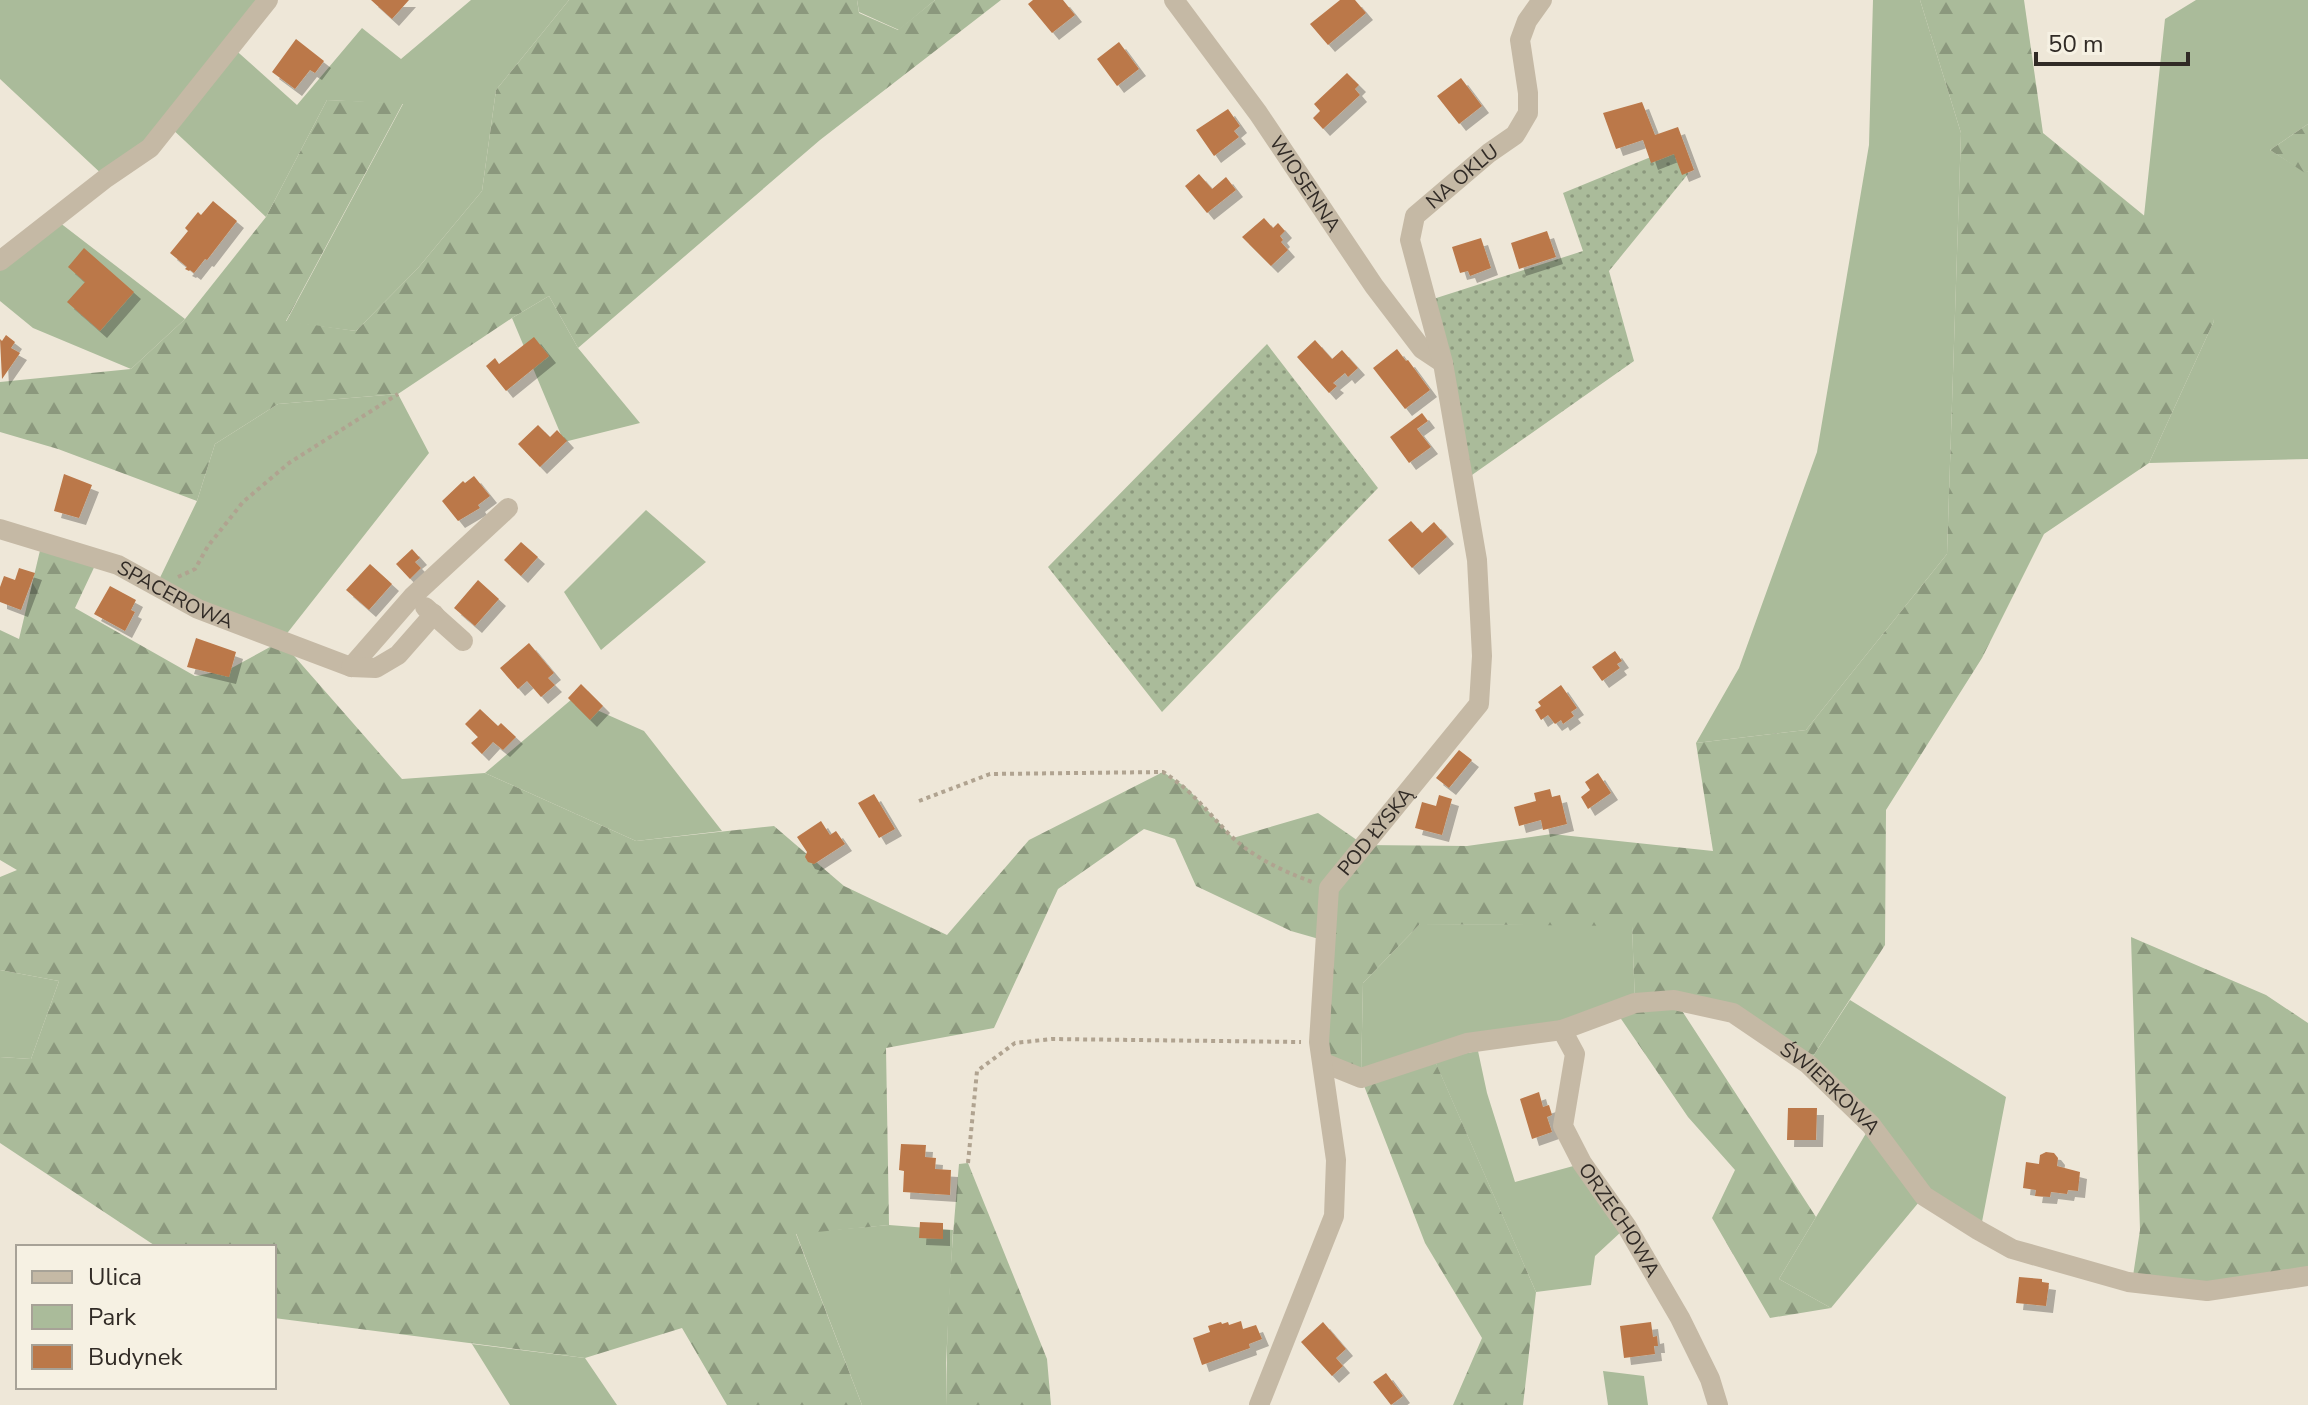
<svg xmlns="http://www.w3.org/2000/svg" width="2308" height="1405" font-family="'Nunito Sans',sans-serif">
<defs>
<pattern id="forest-firs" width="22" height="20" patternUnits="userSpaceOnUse" patternTransform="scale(2)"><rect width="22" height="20" fill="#aabb9a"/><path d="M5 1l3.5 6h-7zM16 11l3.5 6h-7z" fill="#8b987d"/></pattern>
<pattern id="garden-dots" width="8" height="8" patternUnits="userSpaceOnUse" patternTransform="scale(2)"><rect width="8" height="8" fill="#aabb9a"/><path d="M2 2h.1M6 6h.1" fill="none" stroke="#8b987d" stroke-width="1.8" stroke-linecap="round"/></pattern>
<filter id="shadow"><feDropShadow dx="7" dy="7" stdDeviation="0" flood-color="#0004"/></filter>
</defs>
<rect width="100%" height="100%" fill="#eee7d8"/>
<!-- green -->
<path fill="#aabb9a" d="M 0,0 L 268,0 L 231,46 L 297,105 L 362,28 L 401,59 L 471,0 L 569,0 L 496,90 L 482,191 L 418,268 L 356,331 L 286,322 L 403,104 L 327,100 L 266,217 L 169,126 L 106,178 L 0,79 Z
M 857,0 L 935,0 L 899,30 L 859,12 Z
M 1873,0 L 1920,0 L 1961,133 L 1947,554 L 1806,730 L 1696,743 L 1739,668 L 1817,452 L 1869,145 Z
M 2196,0 L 2308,0 L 2308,124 L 2270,150 L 2305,172 L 2308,171 L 2308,459 L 2149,463 L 2214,321 L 2144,216 L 2165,19 Z
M 55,219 L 185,319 L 131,369 L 33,328 L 0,301 L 0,257 Z
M 549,296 L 578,348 L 640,423 L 564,442 L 512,318 Z
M 398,394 L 429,453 L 281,641 L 156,586 L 197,501 L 215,444 L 278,404 Z
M 646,510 L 706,562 L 601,650 L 564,592 Z
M 572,699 L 644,731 L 722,831 L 636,841 L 485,773 Z
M 1420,924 L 1632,925 L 1635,1003 L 1361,1078 L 1363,983 Z
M 0,970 L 59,981 L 31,1059 L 0,1057 Z
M 1850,1000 L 2006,1097 L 1981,1227 L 1924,1196 L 1831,1308 L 1779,1279 L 1871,1125 L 1808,1064 Z
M 1478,1051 L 1487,1093 L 1515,1182 L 1577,1165 L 1622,1231 L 1595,1256 L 1591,1285 L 1536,1292 L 1434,1059 Z
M 889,1225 L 953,1230 L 946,1363 L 947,1405 L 862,1405 L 796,1233 Z
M 472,1344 L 585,1358 L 617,1405 L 510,1405 Z
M 1603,1371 L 1644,1376 L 1648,1405 L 1608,1405 Z"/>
<!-- forest -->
<path fill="url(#forest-firs)" d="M 569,0 L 857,0 L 859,13 L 898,30 L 935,0 L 1001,0 L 820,140 L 578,348 L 549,296 L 512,318 L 398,394 L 278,404 L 215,444 L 197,501 L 58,449 L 0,432 L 0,382 L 131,369 L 185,319 L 266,217 L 327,100 L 403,103 L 286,321 L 356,331 L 418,268 L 482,191 L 496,90 Z
M 1920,0 L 2024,0 L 2043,133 L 2185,249 L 2214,321 L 2149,463 L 2044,534 L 1982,658 L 1886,810 L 1885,945 L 1808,1064 L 1733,1013 L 1675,1000 L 1816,1217 L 1779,1279 L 1831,1308 L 1770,1318 L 1712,1218 L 1735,1170 L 1688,1117 L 1615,1010 L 1635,1003 L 1632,926 L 1420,924 L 1363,983 L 1361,1077 L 1432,1054 L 1536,1292 L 1523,1405 L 1453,1405 L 1482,1338 L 1425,1243 L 1361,1078 L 1324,1063 L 1326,941 L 1291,931 L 1196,886 L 1175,839 L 1144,829 L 1058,889 L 994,1028 L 886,1048 L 889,1225 L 796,1234 L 862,1405 L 727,1405 L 682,1328 L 585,1358 L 274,1318 L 274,1247 L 157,1247 L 0,1143 L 0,1057 L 31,1059 L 59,981 L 0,970 L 0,877 L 17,870 L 0,860 L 0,630 L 19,639 L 42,542 L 98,559 L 75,608 L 195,676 L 228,670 L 281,641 L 402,779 L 485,773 L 636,841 L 774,826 L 844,886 L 947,935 L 1029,840 L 1163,772 L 1187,788 L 1233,838 L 1318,813 L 1364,845 L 1467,846 L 1552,834 L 1713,851 L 1696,743 L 1806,730 L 1947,554 L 1961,133 Z
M 2308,124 L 2308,171 L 2305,173 L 2270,150 Z
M 2131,937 L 2266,995 L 2308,1023 L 2308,1276 L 2204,1293 L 2133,1276 L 2140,1230 Z
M 968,1163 L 1047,1359 L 1051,1405 L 947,1405 C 945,1325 952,1244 959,1164 Z"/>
<!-- garden -->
<path fill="url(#garden-dots)" d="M 1680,145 L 1688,174 L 1609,271 L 1634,361 L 1462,482 L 1427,301 L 1583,251 L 1563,193 Z
M 1267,344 L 1378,488 L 1162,712 L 1048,567 Z"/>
<!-- building -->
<path fill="#bb7849" filter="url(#shadow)" d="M 371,0 L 409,0 L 392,19 Z
M 1033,0 L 1063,0 L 1075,15 L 1052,33 L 1028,4 Z
M 1340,0 L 1355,0 L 1366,13 L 1328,45 L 1310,24 Z
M 296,39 L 324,61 L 315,73 L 310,70 L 295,89 L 272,72 Z
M 1119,42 L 1139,69 L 1117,86 L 1097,59 Z
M 1347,73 L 1359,85 L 1355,89 L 1360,95 L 1323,129 L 1313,118 L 1320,111 L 1314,104 Z
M 1461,78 L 1482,106 L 1459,124 L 1437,96 Z
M 1642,102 L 1655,135 L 1678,127 L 1694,170 L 1682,175 L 1674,154 L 1651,163 L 1643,140 L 1616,149 L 1603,113 Z
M 1228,109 L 1240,126 L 1234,131 L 1239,137 L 1214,156 L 1196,130 Z
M 1199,174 L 1212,189 L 1226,177 L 1236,190 L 1207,213 L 1185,186 Z
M 213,201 L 237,221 L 207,260 L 205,259 L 194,273 L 190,270 L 189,271 L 185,269 L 187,267 L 170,253 L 188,231 L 185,228 L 198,212 L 201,215 Z
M 1264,218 L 1273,228 L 1278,223 L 1285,231 L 1280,236 L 1283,240 L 1281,242 L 1288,250 L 1271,266 L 1242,237 Z
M 1547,231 L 1556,257 L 1519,269 L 1511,243 Z
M 1481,238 L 1491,268 L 1470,276 L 1468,271 L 1460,273 L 1452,247 Z
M 84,248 L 134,292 L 100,331 L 67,302 L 85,282 L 68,267 Z
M 6,335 L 15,342 L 11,348 L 20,353 L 2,379 L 0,339 L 2,341 Z
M 534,337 L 549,356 L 506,391 L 486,366 L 495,358 L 499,364 Z
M 1315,340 L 1332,359 L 1342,350 L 1358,368 L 1348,377 L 1345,373 L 1333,383 L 1337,386 L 1329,393 L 1297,357 Z
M 1397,349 L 1406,361 L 1408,360 L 1430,390 L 1405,409 L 1373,368 Z
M 1422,413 L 1428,421 L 1417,429 L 1431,447 L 1409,463 L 1390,437 Z
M 538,425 L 550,437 L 557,430 L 567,441 L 540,467 L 518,444 Z
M 64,474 L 92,485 L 79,518 L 54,511 Z
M 474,476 L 490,496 L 478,505 L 480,508 L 458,521 L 442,501 L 463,481 L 465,483 Z
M 1411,521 L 1422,533 L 1434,522 L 1447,537 L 1412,568 L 1388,540 Z
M 521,542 L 538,557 L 521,576 L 504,560 Z
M 412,549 L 420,558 L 415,562 L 421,568 L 410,579 L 396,564 Z
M 370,564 L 392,584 L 369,610 L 346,590 Z
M 19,568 L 35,573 L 21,610 L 0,602 L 0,587 L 4,576 L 15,580 Z
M 478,580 L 499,599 L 475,626 L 454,608 Z
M 110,586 L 136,600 L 131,610 L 135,612 L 125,631 L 94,614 Z
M 196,638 L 236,652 L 229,677 L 187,667 Z
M 529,643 L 554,673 L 548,678 L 555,685 L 541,697 L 527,681 L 518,689 L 500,668 Z
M 1615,651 L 1622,661 L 1617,664 L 1620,668 L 1602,681 L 1592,667 Z
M 581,684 L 603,706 L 590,720 L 568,698 Z
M 1561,685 L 1577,708 L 1571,712 L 1574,716 L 1563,724 L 1561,720 L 1555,724 L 1548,715 L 1541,720 L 1535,710 L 1541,706 L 1538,702 Z
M 480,709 L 498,726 L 501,723 L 516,737 L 503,750 L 493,742 L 482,754 L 471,743 L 478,737 L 465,724 Z
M 1459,750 L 1472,760 L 1449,788 L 1436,778 Z
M 1598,773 L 1611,793 L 1588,809 L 1581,797 L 1590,790 L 1585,782 Z
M 1550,789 L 1552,797 L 1560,795 L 1567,824 L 1543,830 L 1541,820 L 1519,826 L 1514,807 L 1536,801 L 1534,793 Z
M 874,794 L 895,829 L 879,838 L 858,803 Z
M 1439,795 L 1452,799 L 1442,835 L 1415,828 L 1422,802 L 1436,806 Z
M 821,821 L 830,835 L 836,831 L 845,844 L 814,864 L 808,862 L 805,857 L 807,852 L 797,837 Z
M 1539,1092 L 1543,1107 L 1549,1105 L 1552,1115 L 1547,1117 L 1552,1132 L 1532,1139 L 1520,1099 Z
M 1788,1108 L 1817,1108 L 1816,1140 L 1787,1140 Z
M 901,1144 L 926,1145 L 925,1157 L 936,1158 L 935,1169 L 951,1170 L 950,1195 L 903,1192 L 904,1171 L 899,1170 Z
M 2046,1152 L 2054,1153 L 2058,1158 L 2057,1166 L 2080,1172 L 2078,1191 L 2068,1190 L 2067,1194 L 2051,1192 L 2050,1197 L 2035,1196 L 2036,1190 L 2023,1188 L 2026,1162 L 2039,1164 L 2040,1155 Z
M 920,1222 L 943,1223 L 943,1239 L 919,1238 Z
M 2019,1277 L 2042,1279 L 2042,1282 L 2049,1283 L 2046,1306 L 2016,1303 Z
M 1241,1321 L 1243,1329 L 1256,1325 L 1262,1339 L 1249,1344 L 1250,1348 L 1202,1365 L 1193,1338 L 1210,1332 L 1208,1326 L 1221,1322 L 1222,1324 L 1228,1322 L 1229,1325 Z
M 1323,1322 L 1346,1349 L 1336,1358 L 1343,1366 L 1332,1376 L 1301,1342 Z
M 1651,1322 L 1653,1337 L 1657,1336 L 1658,1346 L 1654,1346 L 1655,1354 L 1624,1358 L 1620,1326 Z
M 1386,1373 L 1403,1396 L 1391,1405 L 1373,1382 Z"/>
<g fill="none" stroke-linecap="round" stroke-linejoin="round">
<!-- path -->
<path stroke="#b0a390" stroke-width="4" stroke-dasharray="4 4" stroke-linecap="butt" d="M 178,577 L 195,569 L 208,546 L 243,502 L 289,463 L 398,394
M 919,801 L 990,774 L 1163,772 C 1193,791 1207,812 1231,836 C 1254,858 1283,871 1312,882
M 968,1163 L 977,1071 L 1015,1043 L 1052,1039 L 1301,1042"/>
<!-- minor -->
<g stroke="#c5b9a5" stroke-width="20">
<path id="s1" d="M 1174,0 L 1258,113 L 1374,286 L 1422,349 L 1443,363"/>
<path d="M 0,261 L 106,178 L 150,148 L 268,0"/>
<path id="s2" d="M 0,529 L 118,565 L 198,609 L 351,667 L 413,596 L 508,508"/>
<path d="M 425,607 L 463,641"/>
<path d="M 351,667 L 376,668 L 398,655 L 434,614"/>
<path id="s3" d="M 1562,1030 L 1575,1054 L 1563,1126 L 1582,1163 L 1627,1227 L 1680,1318 L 1710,1379 L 1718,1405"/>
<path id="s4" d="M 1324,1063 L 1361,1078 L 1467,1043 L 1562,1030 L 1635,1003 L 1674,1000 L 1733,1013 L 1808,1064 L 1871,1125 L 1924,1196 L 1978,1230 L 2012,1249 L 2128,1282 L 2207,1291 L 2308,1276"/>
<path id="s5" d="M 1259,1405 L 1334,1216 L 1336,1160 L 1319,1042 L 1329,888 L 1479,704 L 1482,656 L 1477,560 L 1443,363 L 1410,240 L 1415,216 L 1489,153 L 1515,135 L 1528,113 L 1528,93 L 1520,40 L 1527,21 L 1542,0"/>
</g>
</g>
<g text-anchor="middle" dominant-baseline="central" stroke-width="6" stroke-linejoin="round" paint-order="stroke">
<!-- street labels -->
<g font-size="20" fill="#312b26" stroke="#f6f1e3">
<text stroke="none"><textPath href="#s5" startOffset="1328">NA OKLU</textPath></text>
<text stroke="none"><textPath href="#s1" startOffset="226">WIOSENNA</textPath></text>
<text stroke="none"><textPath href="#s2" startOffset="188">SPACEROWA</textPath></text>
<text stroke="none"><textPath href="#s5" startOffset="606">POD ŁYSKĄ</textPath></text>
<text stroke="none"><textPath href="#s4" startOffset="548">ŚWIERKOWA</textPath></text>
<text stroke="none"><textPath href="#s3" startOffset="210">ORZECHOWA</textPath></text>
</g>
</g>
<!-- legend -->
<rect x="16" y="1245" width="260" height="144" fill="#f6f1e3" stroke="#a7a297" stroke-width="2"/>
<rect x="32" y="1271" width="40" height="12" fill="#c5b9a5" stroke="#a7a297" stroke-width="2"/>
<text x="88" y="1285" font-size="24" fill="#312b26">Ulica</text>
<rect x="32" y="1305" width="40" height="24" fill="#aabb9a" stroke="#a7a297" stroke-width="2"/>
<text x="88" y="1325" font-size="24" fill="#312b26">Park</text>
<rect x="32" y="1345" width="40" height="24" fill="#bb7849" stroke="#a7a297" stroke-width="2"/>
<text x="88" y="1365" font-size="24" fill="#312b26">Budynek</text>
<!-- scale -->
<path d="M2036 52v12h152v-12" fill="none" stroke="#312b26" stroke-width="4"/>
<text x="2048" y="52" font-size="24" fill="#312b26" stroke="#f6f1e3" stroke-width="6" paint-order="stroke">50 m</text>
</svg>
